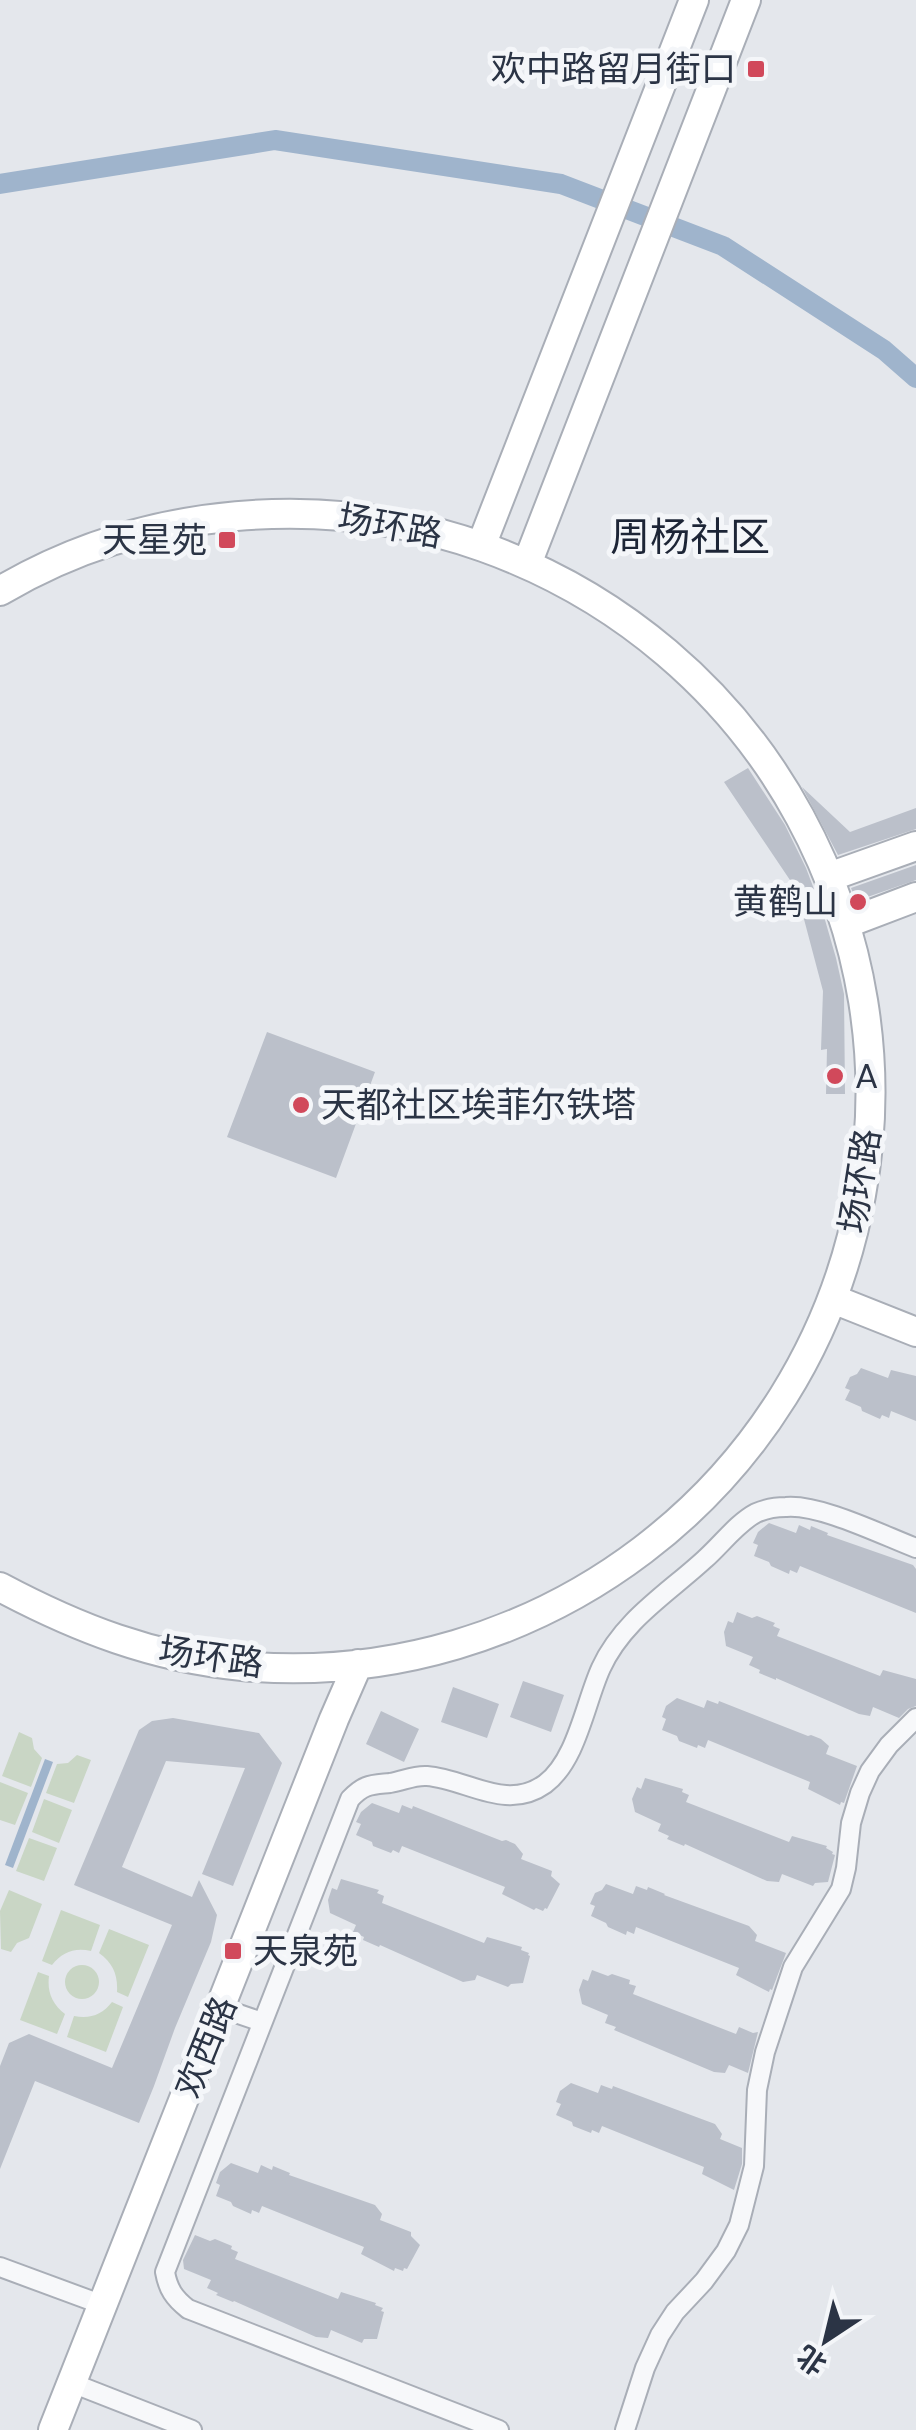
<svg xmlns="http://www.w3.org/2000/svg" width="916" height="2430" font-family="'DM Sans','Noto Sans SC',sans-serif">
<rect width="100%" height="100%" fill="#e4e7ec"/>
<!-- green -->
<path fill="#c9d6c5" d="M 19,1732 L 32,1738 L 34,1749 L 42,1758 L 31,1787 L 2,1776 Z
M 77,1755 L 91,1760 L 74,1803 L 46,1793 L 57,1764 L 68,1763 Z
M 0,1782 L 28,1793 L 15,1825 L 0,1820 Z
M 44,1799 L 72,1810 L 59,1843 L 32,1832 Z
M 29,1838 L 57,1848 L 44,1881 L 16,1871 Z
M 9,1890 L 42,1904 L 29,1938 L 17,1943 L 11,1952 L 1,1949 L 0,1911 Z
M 61,1910 L 100,1925 L 91,1951 C 75,1947 62,1952 52,1965 L 42,1961 Z
M 109,1929 L 149,1945 L 128,1997 L 117,1992 C 118,1975 113,1963 99,1953 Z
M65 1982a17 17 0 1 1 34 0a17 17 0 1 1-34 0Z
M 38,1972 L 49,1976 C 47,1992 52,2004 65,2014 L 57,2034 L 20,2020 Z
M 112,2002 L 123,2007 L 106,2052 L 67,2037 L 74,2016 C 90,2019 102,2015 112,2002 Z"/>
<!-- water -->
<path fill="#9fb4cc" d="M 45,1759 L 53,1762 L 13,1868 L 5,1865 Z"/>
<g fill="none" stroke-linecap="round" stroke-linejoin="round">
<!-- canal -->
<path stroke="#9fb4cc" stroke-width="20" d="M 0,184 L 275,140 L 561,184 L 723,246 L 884,350 L 916,378"/>
</g>
<!-- building -->
<path fill="#bbc0ca" d="M 748,768 L 785,825 L 806,868 L 823,913 L 836,958 L 844,994 L 845,1094 L 826,1094 L 827,1049 L 821,1050 L 823,991 L 796,889 L 724,782 Z
M 802,787 L 850,832 L 916,808 L 916,829 L 838,855 Z
M 916,865 L 916,880 L 856,901 L 851,888 Z
M 267,1032 L 375,1072 L 336,1178 L 227,1137 Z
M 861,1368 L 888,1378 L 891,1370 L 916,1376 L 916,1421 L 891,1411 L 889,1418 L 882,1415 L 880,1419 L 862,1411 L 861,1407 L 845,1400 L 850,1390 L 845,1388 L 850,1377 L 857,1374 Z
M 769,1523 L 796,1533 L 799,1525 L 810,1530 L 811,1526 L 828,1533 L 827,1535 L 913,1565 L 916,1569 L 916,1613 L 800,1566 L 797,1573 L 790,1570 L 789,1574 L 771,1566 L 769,1562 L 754,1556 L 758,1545 L 753,1543 L 758,1532 Z
M 737,1612 L 752,1618 L 757,1616 L 775,1623 L 773,1626 L 780,1629 L 777,1636 L 880,1676 L 883,1670 L 916,1679 L 916,1706 L 908,1709 L 899,1718 L 873,1707 L 870,1716 L 859,1714 L 776,1678 L 776,1680 L 759,1673 L 760,1670 L 749,1665 L 753,1657 L 726,1646 L 724,1632 L 728,1621 L 733,1623 Z
M 523,1681 L 564,1695 L 551,1732 L 510,1717 Z
M 453,1687 L 499,1704 L 487,1738 L 441,1722 Z
M 677,1698 L 704,1708 L 707,1700 L 718,1704 L 719,1701 L 808,1736 L 811,1735 L 821,1739 L 829,1746 L 826,1754 L 857,1766 L 844,1803 L 841,1802 L 840,1805 L 808,1789 L 810,1782 L 708,1740 L 705,1748 L 698,1745 L 697,1748 L 679,1741 L 677,1736 L 662,1730 L 666,1719 L 662,1717 L 666,1706 Z
M 381,1711 L 419,1729 L 404,1762 L 366,1744 Z
M 173,1718 L 259,1733 L 282,1763 L 233,1886 L 202,1874 L 245,1768 L 166,1761 L 122,1867 L 192,1897 L 199,1880 L 217,1915 L 211,1942 L 175,2028 L 154,2086 L 139,2123 L 35,2081 L 0,2169 L 0,2066 L 9,2043 L 29,2034 L 112,2068 L 172,1925 L 74,1885 L 139,1730 L 152,1721 Z
M 645,1778 L 683,1789 L 682,1792 L 689,1795 L 686,1802 L 789,1842 L 792,1836 L 827,1846 L 826,1848 L 833,1852 L 832,1854 L 835,1855 L 828,1882 L 815,1883 L 813,1886 L 782,1874 L 779,1882 L 767,1881 L 685,1844 L 684,1846 L 667,1839 L 669,1836 L 658,1831 L 661,1824 L 635,1812 L 632,1799 L 637,1787 L 641,1789 Z
M 372,1803 L 399,1813 L 402,1805 L 412,1809 L 413,1806 L 502,1841 L 506,1840 L 515,1844 L 523,1854 L 521,1859 L 552,1871 L 551,1876 L 560,1884 L 547,1909 L 545,1908 L 543,1911 L 536,1908 L 534,1910 L 502,1894 L 505,1887 L 402,1846 L 399,1853 L 393,1850 L 391,1853 L 373,1846 L 372,1842 L 356,1835 L 361,1824 L 356,1822 L 361,1812 Z
M 341,1879 L 379,1890 L 377,1893 L 384,1896 L 382,1903 L 484,1943 L 487,1937 L 522,1947 L 521,1950 L 529,1953 L 528,1955 L 530,1956 L 523,1983 L 511,1984 L 508,1987 L 477,1975 L 475,1980 L 463,1982 L 380,1945 L 379,1947 L 363,1940 L 364,1937 L 353,1932 L 356,1925 L 330,1913 L 328,1900 L 332,1888 L 337,1890 Z
M 606,1884 L 633,1894 L 636,1886 L 647,1890 L 648,1887 L 665,1894 L 664,1895 L 749,1926 L 757,1935 L 755,1941 L 786,1953 L 772,1990 L 770,1989 L 769,1992 L 736,1975 L 739,1968 L 636,1927 L 634,1934 L 627,1931 L 626,1935 L 608,1927 L 606,1923 L 591,1916 L 595,1906 L 590,1904 L 595,1893 L 602,1890 Z
M 592,1970 L 608,1976 L 612,1974 L 630,1980 L 629,1984 L 636,1986 L 633,1994 L 736,2034 L 739,2027 L 753,2033 L 758,2032 L 748,2073 L 729,2065 L 725,2073 L 714,2072 L 614,2030 L 616,2027 L 605,2023 L 608,2015 L 582,2004 L 579,1990 L 583,1979 L 588,1981 Z
M 571,2083 L 598,2093 L 601,2085 L 612,2089 L 613,2086 L 715,2124 L 722,2134 L 720,2139 L 742,2148 L 742,2164 L 734,2190 L 702,2174 L 704,2167 L 602,2126 L 599,2133 L 592,2130 L 591,2133 L 573,2126 L 572,2122 L 556,2115 L 561,2104 L 556,2102 L 560,2091 Z
M 231,2163 L 258,2173 L 261,2165 L 272,2170 L 273,2166 L 290,2173 L 289,2175 L 375,2205 L 382,2214 L 380,2220 L 411,2232 L 411,2236 L 420,2245 L 407,2269 L 404,2268 L 403,2271 L 395,2268 L 394,2271 L 361,2254 L 364,2247 L 262,2206 L 259,2213 L 252,2210 L 251,2214 L 233,2206 L 231,2202 L 216,2196 L 220,2185 L 216,2183 L 220,2172 Z
M 195,2235 L 210,2241 L 215,2239 L 232,2246 L 231,2249 L 238,2252 L 235,2259 L 338,2299 L 341,2292 L 376,2303 L 375,2305 L 383,2308 L 381,2311 L 384,2312 L 377,2339 L 364,2339 L 362,2343 L 331,2330 L 328,2338 L 316,2337 L 234,2301 L 233,2302 L 216,2295 L 218,2293 L 207,2288 L 211,2280 L 184,2269 L 183,2260 Z"/>
<g fill="none" stroke-linecap="round" stroke-linejoin="round">
<!-- street casing -->
<g stroke="#a9aeb7" stroke-width="22">
<path id="street" d="M 221,2008 L 262,2022
M 0,2267 L 103,2305
M 72,2383 L 192,2430
M 499,2430 L 188,2309 C 174,2298 168,2289 165,2272 L 350,1799 C 364,1784 371,1785 390,1783 C 403,1781 414,1775 427,1776 C 467,1779 506,1812 545,1784 C 577,1760 585,1703 601,1668 C 623,1620 667,1594 705,1559 C 721,1545 737,1523 756,1513 C 765,1509 776,1507 786,1507 C 820,1504 882,1535 916,1548
M 625,2430 L 645,2368 L 660,2335 L 675,2312 L 704,2281 L 726,2251 L 739,2225 L 754,2166 L 757,2090 L 765,2052 L 793,1967 L 841,1889 L 846,1868 L 851,1823 L 860,1793 L 870,1771 L 889,1745 L 916,1718"/>
</g>
<!-- secondary casing -->
<g stroke="#a9aeb7" stroke-width="32">
<path id="secondary" d="M 481,546 L 694,0
M 527,564 L 746,0
M 0,591 C 144,506 325,491 483,547 C 618,595 732,691 800,817 C 863,933 885,1066 861,1195 C 808,1488 538,1692 242,1666 C 154,1658 77,1628 0,1587
M 829,877 L 916,846
M 845,924 L 916,897
M 833,1299 L 916,1332
M 53,2430 L 334,1719 L 358,1664"/>
</g>
<!-- street -->
<use href="#street" stroke="#f7f8fa" stroke-width="18"/>
<!-- secondary -->
<use href="#secondary" stroke="#fff" stroke-width="28"/>
</g>
<!-- markers -->
<g fill="#d1495b" stroke="#f4f6f9" stroke-width="4">
<rect x="746" y="59" width="20" height="20" rx="5"/>
<rect x="217" y="530" width="20" height="20" rx="5"/>
<circle cx="858" cy="902" r="10"/>
<circle cx="835" cy="1076" r="10"/>
<circle cx="301" cy="1105" r="10"/>
<rect x="223" y="1941" width="20" height="20" rx="5"/>
</g>
<g text-anchor="middle" dominant-baseline="central" stroke-width="10" stroke-linejoin="round" paint-order="stroke">
<!-- poi labels -->
<g font-size="35" fill="#2b3445" stroke="#f4f6f9" text-anchor="end">
<text x="736" y="69">欢中路留月街口</text>
<text x="207" y="540">天星苑</text>
<text x="838" y="902">黄鹤山</text>
<text x="855" y="1076" text-anchor="start">A</text>
<text x="321" y="1105" text-anchor="start">天都社区埃菲尔铁塔</text>
<text x="253" y="1951" text-anchor="start">天泉苑</text>
</g>
<!-- street labels -->
<g font-size="35" fill="#2b3445" stroke="#f4f6f9">
<text transform="translate(390 526) rotate(10)">场环路</text>
<text transform="translate(860 1181) rotate(-81)">场环路</text>
<text transform="translate(211 1657) rotate(8)">场环路</text>
<text transform="translate(206 2047) rotate(-68)">欢西路</text>
</g>
<!-- quarter labels -->
<g font-size="40" fill="#1d2536" stroke="#f4f6f9">
<text x="690" y="537">周杨社区</text>
</g>
</g>
<!-- north arrow -->
<g transform="translate(826 2340) rotate(215)" stroke="#f4f6f9" stroke-width="8" paint-order="stroke">
<path d="M0-8L18 38L0 25L-18 38Z" fill="#2b3445"/>
<text y="-15" font-size="28" font-weight="bold" text-anchor="middle" fill="#2b3445">北</text>
</g>
</svg>
